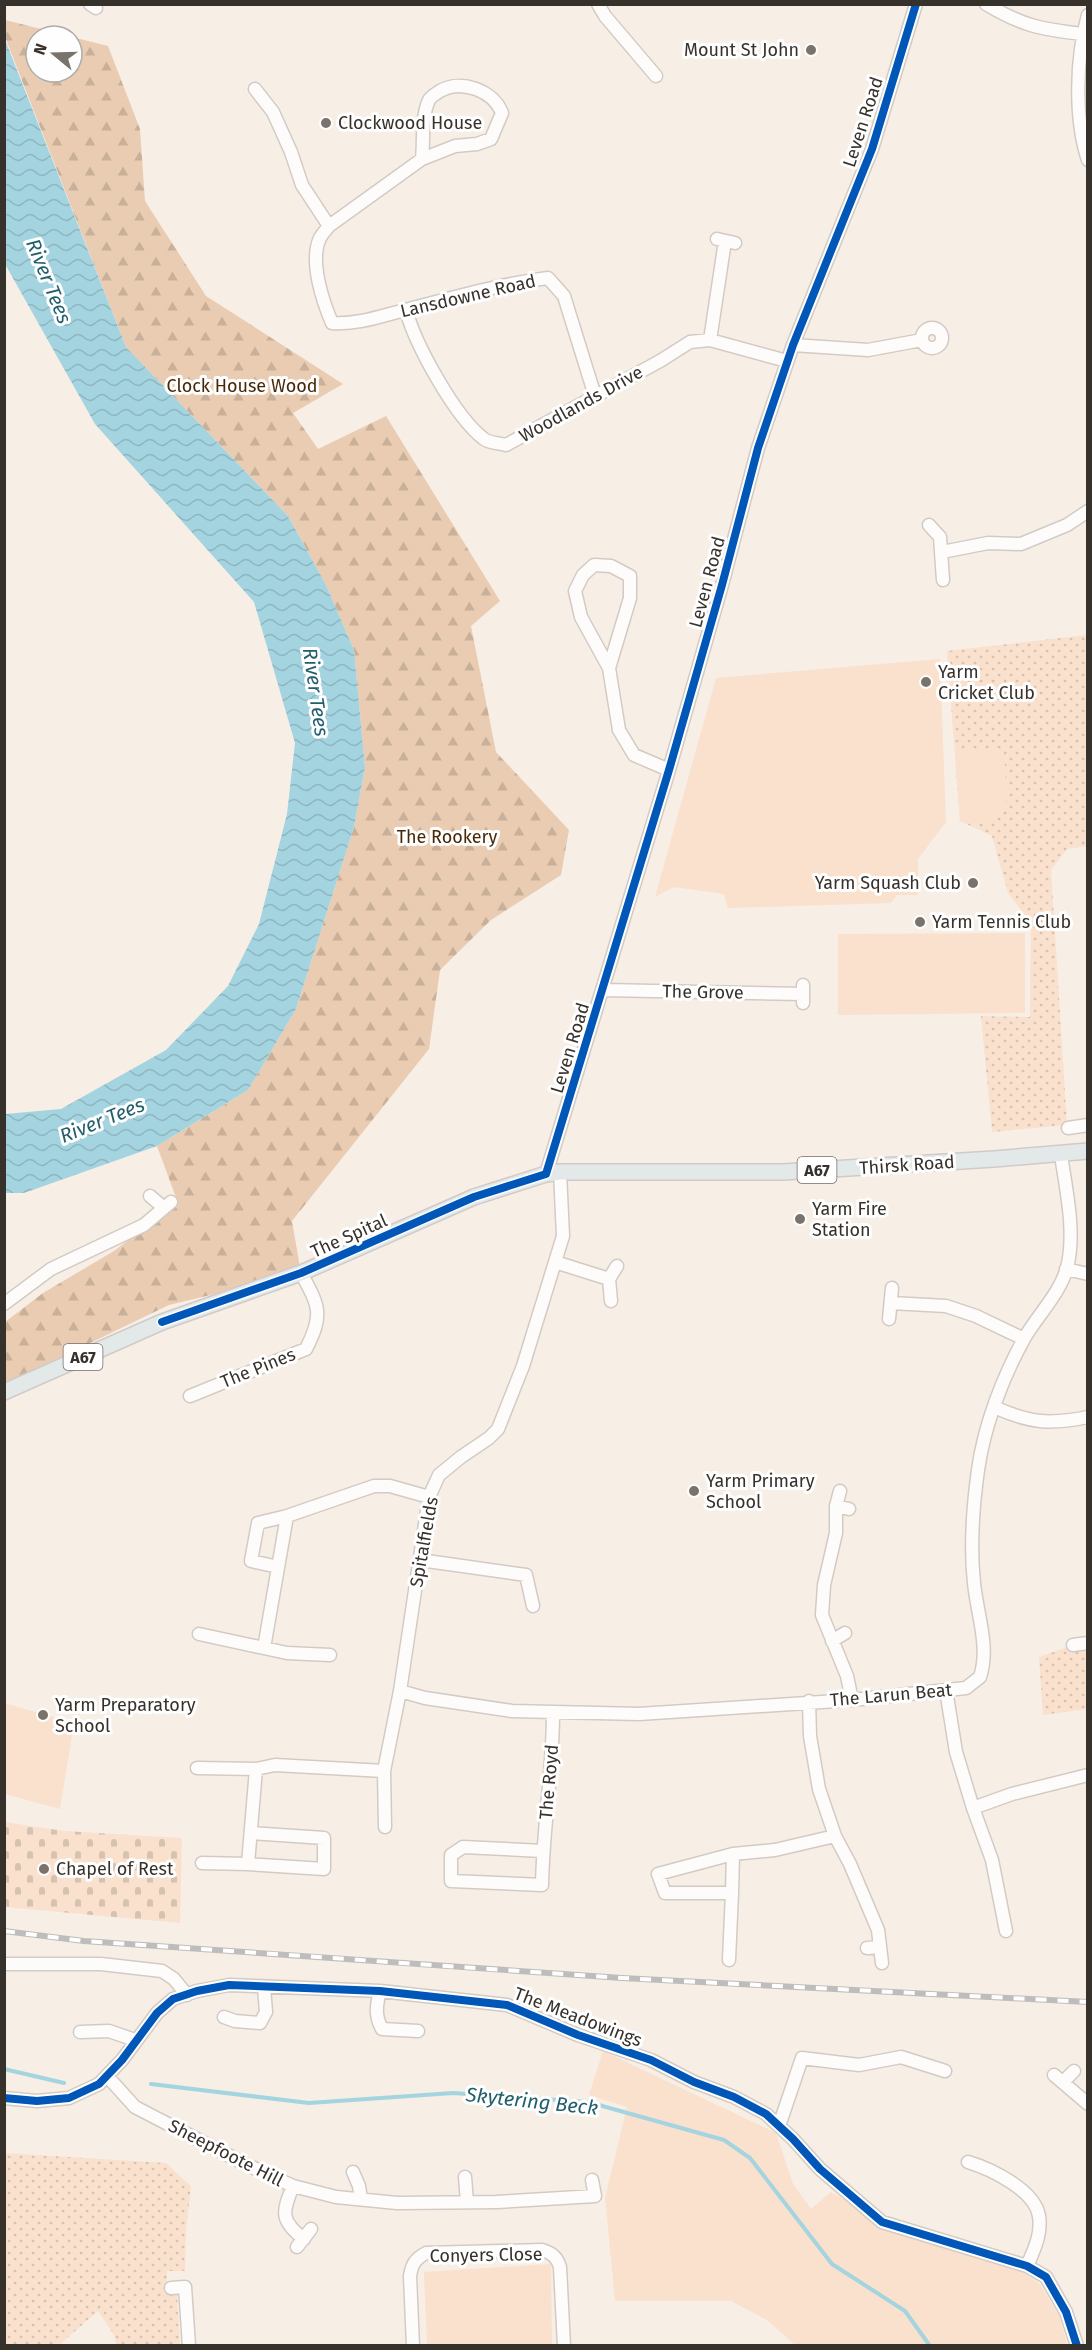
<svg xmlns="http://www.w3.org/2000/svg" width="1092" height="2350" font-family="'Fira Sans',sans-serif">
<defs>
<pattern id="grass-dots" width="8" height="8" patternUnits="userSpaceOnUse" patternTransform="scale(1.5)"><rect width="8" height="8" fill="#f9e1cd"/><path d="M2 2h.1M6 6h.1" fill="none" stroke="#d6c2b0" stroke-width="1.8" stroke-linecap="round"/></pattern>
<pattern id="forest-firs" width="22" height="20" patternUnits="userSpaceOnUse" patternTransform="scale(1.5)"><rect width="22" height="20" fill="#eaccb2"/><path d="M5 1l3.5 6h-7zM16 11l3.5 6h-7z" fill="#c9b099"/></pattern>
<pattern id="cemetery-stones" width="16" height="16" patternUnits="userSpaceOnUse" patternTransform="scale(1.5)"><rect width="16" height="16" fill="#f9e1cd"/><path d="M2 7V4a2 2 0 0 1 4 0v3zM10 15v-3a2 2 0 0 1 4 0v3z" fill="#d6c2b0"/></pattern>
<pattern id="water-waves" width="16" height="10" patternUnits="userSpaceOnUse" patternTransform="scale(1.5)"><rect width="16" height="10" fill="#a4d4e0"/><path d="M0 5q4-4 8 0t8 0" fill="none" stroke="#8eb6c0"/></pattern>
</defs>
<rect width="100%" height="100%" fill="#f7eee6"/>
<!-- grass -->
<path fill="url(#grass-dots)" d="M 1087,635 L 1087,846 L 1067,849 L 1051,870 L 1067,1125 L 992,1132 L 981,1016 L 1030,1017 L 1031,923 L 1008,893 L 992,836 L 960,821 L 947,651 Z
M 1087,1643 L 1087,1709 L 1043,1715 L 1039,1657 L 1073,1645 Z
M 4,2153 L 166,2163 L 191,2186 L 186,2231 L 185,2271 L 167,2271 L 167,2294 L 177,2295 L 180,2345 L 116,2345 L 115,2336 L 98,2311 L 59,2345 L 5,2345 Z"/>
<!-- forest -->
<path fill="url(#forest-firs)" d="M 5,20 L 69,36 L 36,36 L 36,72 L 72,72 L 72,37 L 108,46 L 140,129 L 145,201 L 206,296 L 343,384 L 293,413 L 318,449 L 386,416 L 500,601 L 471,626 L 496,752 L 569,830 L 561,875 L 491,920 L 440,970 L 429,1049 L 292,1221 L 301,1273 L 169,1305 L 5,1384 L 5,1322 L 43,1293 L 114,1251 L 178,1203 L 157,1146 L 248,1090 L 296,1009 L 354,827 L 365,767 L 354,650 L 326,585 L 288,516 L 126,347 L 5,37 Z"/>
<!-- cemetery -->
<path fill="url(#cemetery-stones)" d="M 5,1822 L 64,1831 L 182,1838 L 180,1923 L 5,1907 Z"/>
<!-- park -->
<path fill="#f9e1cd" d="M 940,659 L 946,822 L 918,859 L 918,895 L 897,895 L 891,903 L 728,908 L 724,894 L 674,887 L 655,897 L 716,678 Z
M 955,749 L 1004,750 L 1007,800 L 993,820 L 960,821 Z
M 1025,933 L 1025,1013 L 838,1015 L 838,934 Z
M 4,1703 L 74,1723 L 60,1809 L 5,1794 Z
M 603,2051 L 776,2133 L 793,2184 L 811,2209 L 831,2192 L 875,2217 L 1014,2267 L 1039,2283 L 1060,2317 L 1067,2345 L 795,2345 L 767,2320 L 731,2301 L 615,2301 L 605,2198 L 627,2107 L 589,2095 Z
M 551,2264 L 552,2345 L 427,2345 L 424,2272 Z"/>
<!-- water -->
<path fill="url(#water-waves)" d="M 4,37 L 126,347 L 288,516 L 326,585 L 354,650 L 365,767 L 354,827 L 296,1009 L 248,1090 L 157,1146 L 24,1193 L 5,1193 L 5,1114 L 61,1109 L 166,1050 L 228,986 L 259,924 L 287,814 L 295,743 L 254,602 L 95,424 L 5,264 Z"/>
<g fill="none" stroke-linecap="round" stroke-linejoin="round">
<!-- stream -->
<path stroke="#a4d4e0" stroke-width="4" d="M 4,2069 L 64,2083
M 151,2084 L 309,2103 L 453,2093 L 588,2102 L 724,2140 L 750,2158 L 832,2264 L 905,2311 L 930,2346"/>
<!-- minor casing -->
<g stroke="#d2cbc5" stroke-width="15">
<path id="minor" d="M 90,4 L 96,8
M 598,4 L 605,16 L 656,76
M 986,4 C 1023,26 1040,29 1082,34
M 1088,15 C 1076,57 1074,118 1088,160
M 255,89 L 273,112 L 291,152 L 302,185 L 329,226
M 422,159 C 424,140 421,117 429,100 C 432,95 436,94 440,91 C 461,79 493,90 502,113 L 491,139 L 477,144 L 455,146 L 422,159 L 329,226 C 326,230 322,234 320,238 C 309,261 323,302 332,323 C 359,325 384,315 409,309 C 454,297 501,284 548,278 L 564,296 L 595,396
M 717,239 L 735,243
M 406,310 C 415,344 455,417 484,439 C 489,443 499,443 506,445 L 660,361 L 690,342 L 710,340 L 787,361
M922 338a10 10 0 1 1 20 0a10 10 0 1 1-20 0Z
M 710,340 L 725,241
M 793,345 L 868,350 L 922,340
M 929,525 L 940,537 L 943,580
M 942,552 L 988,543 L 1021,544 L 1067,525 L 1088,511
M 609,668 L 630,598 L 630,576 L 611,566 L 594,565 L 583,575 L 575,591 L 581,617 L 609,668 L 619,730 L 634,755 L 669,770
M 803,985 L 803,1003
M 604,990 L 803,994
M 1068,1128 L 1088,1125
M 546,1174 L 669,770 L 722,585 L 758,448 L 793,345 L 872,149 L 916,4
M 150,1196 L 163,1207
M 555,1262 L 609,1279
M 1066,1269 L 1088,1274
M 611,1301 L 609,1279 L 617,1266
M 891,1303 L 946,1306 L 976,1316 L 1024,1339
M 4,1304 L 51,1269 L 144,1225 L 171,1202
M 889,1319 L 892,1288
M 190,1396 L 306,1349 C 324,1314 319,1306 301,1273
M 994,1407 C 1030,1423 1049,1425 1088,1417
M 840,1491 L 836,1506 L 836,1533 L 824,1585 L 822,1615 L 847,1676 L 852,1700
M 836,1506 L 849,1509
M 420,1560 L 526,1575 L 533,1606
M 278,1567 L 251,1561 L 258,1523 L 287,1516 L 374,1486 L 390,1486 L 429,1497
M 199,1634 L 287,1653 L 330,1655
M 832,1641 L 845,1633
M 1073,1645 L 1088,1643
M 264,1648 L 287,1516
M 946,1690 L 956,1752 L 973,1808 L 992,1860 L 1006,1931
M 400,1691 L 425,1698 L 512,1711 L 639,1714 L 852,1700 L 966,1688 L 980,1677 C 990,1647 977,1614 974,1583 C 970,1547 973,1506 978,1470 C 984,1426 1003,1376 1025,1337 C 1038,1315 1060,1293 1067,1268 C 1076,1232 1066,1190 1061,1155
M 809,1701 L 810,1736 L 819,1789 L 835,1836 L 850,1864 L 878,1930 L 882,1963
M 197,1768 L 256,1769
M 973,1808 L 1012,1794 L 1088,1775
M 385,1827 L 384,1771 L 400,1691 L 429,1497 L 439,1475 L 461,1457 L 489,1438 L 498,1429 L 523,1366 L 563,1236 L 560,1172
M 251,1833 L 324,1838 L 324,1869 L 248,1864 L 256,1769 L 275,1765 L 384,1771
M 543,1851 L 463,1847 L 451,1855 L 451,1881 L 542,1885 C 543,1828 553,1770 553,1713
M 733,1854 L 732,1893 L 665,1893 L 658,1874 L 733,1854 L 775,1850 L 835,1836
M 202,1863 L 248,1864
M 867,1948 L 880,1947
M 729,1960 L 732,1893
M 4,1964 L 101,1964 L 162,1971 L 174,1979 L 187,1995
M 380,1991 C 376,2006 375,2016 382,2029 L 418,2031
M 224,2017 L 235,2021 L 260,2023 L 266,2012 L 264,1987
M 80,2032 L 109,2031 L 135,2040
M 1054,2075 L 1088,2104
M 107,2076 L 135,2107 L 245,2164 L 293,2186 L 336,2197 L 397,2203 L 497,2202 L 595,2196 L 592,2180
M 1063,2082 L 1074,2071
M 4,2098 L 37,2101 L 69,2098 L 99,2084 L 122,2060 L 157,2013 L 173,1999 L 197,1991 L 229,1985 L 380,1991 L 507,2005 L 578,2035 L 651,2060 L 694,2082 L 734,2097 L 766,2114 L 793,2139 L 820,2169 L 882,2222 L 1027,2266 L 1046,2277 L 1066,2312 L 1077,2346
M 779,2126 L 802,2058 L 859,2065 L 901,2057 L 945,2071
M 968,2162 C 991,2169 1035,2190 1039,2216 C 1042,2234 1034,2250 1027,2266
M 353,2172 L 359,2186 L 361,2199
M 465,2177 L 467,2202
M 293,2186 C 282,2212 280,2221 304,2239
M 297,2247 L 311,2229
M 171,2288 L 185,2287 L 189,2346
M 413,2346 L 410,2276 C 412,2264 415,2259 426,2253 L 542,2250 C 552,2253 557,2257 560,2267 L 564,2346"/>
</g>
<!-- major casing -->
<g stroke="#d0cbc8" stroke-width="18">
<path id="major" d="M 4,1392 L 162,1322 L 301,1273 L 474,1197 L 546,1174 L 560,1172 L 783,1172 L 994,1159 L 1088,1151"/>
</g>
<!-- minor -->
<use href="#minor" stroke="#fefcfb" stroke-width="12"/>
<!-- major -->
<use href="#major" stroke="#e3e9e9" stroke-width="15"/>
<!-- rail casing -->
<g stroke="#bfbdbb" stroke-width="6">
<path id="rail" d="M 4,1931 L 84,1941 L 622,1978 L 1088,2002"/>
</g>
<!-- rail -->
<use href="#rail" stroke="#fefefe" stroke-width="4" stroke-dasharray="11" stroke-linecap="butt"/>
<!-- cycleway casing -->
<g stroke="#fefefe" stroke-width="11">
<path id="cycleway" d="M 162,1322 L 301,1273 L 474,1197 L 546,1174 L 669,770 L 722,585 L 758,448 L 793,345 L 872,149 L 916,4
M 4,2098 L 37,2101 L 69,2098 L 99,2084 L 122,2060 L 157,2013 L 173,1999 L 197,1991 L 229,1985 L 380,1991 L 507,2005 L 578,2035 L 651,2060 L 694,2082 L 734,2097 L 766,2114 L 793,2139 L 820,2169 L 882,2222 L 1027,2266 L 1046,2277 L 1066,2312 L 1077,2346"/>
</g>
<!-- cycleway -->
<use href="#cycleway" stroke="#0057b8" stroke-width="8"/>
</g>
<!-- markers -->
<g fill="#7a736c" stroke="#fefefe" stroke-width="2">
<circle cx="811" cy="50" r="6"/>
<circle cx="326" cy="123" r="6"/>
<circle cx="926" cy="682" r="6"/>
<circle cx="973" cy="883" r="6"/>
<circle cx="920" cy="922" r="6"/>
<circle cx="800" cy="1219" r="6"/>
<circle cx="694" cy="1491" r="6"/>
<circle cx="43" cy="1715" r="6"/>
<circle cx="44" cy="1869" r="6"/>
</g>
<g text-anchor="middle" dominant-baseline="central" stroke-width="6" stroke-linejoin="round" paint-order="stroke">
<!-- shield labels -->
<g fill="#fefefe" stroke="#736e6a" stroke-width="1.5">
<rect x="797.5" y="1157" width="39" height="26" rx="4.5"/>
<rect x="63.5" y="1344" width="39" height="26" rx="4.5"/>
</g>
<g font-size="16" font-weight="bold" fill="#37312b">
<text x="817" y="1170">A67</text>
<text x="83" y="1357">A67</text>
</g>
<!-- poi labels -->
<g font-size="18" fill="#37312b" stroke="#fefefe" text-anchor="start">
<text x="799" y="50" text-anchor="end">Mount St John</text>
<text x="338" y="123">Clockwood House</text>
<text x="938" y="672">Yarm<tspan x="938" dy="21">Cricket Club</tspan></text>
<text x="961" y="883" text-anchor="end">Yarm Squash Club</text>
<text x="932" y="922">Yarm Tennis Club</text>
<text x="812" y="1209">Yarm Fire<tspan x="812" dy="21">Station</tspan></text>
<text x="706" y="1481">Yarm Primary<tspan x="706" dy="21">School</tspan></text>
<text x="55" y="1705">Yarm Preparatory<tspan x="55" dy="21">School</tspan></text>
<text x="56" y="1869">Chapel of Rest</text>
</g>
<!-- street labels -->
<g font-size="18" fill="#37312b" stroke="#fefefe">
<text transform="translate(863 122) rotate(-72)">Leven Road</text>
<text transform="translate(468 296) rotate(-13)">Lansdowne Road</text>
<text transform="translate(581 404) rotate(-29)">Woodlands Drive</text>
<text transform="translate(707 582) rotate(-75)">Leven Road</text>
<text transform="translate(703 992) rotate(1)">The Grove</text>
<text transform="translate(570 1048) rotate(-73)">Leven Road</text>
<text transform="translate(907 1165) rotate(-4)">Thirsk Road</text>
<text transform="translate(349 1236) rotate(-24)">The Spital</text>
<text transform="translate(258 1368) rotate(-22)">The Pines</text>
<text transform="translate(424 1542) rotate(-80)">Spitalfields</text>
<text transform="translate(891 1695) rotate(-5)">The Larun Beat</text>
<text transform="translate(549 1782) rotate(-85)">The Royd</text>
<text transform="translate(578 2017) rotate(21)">The Meadowings</text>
<text transform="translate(226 2153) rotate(27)">Sheepfoote Hill</text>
<text transform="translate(486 2255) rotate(-1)">Conyers Close</text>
</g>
<!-- park labels -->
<g font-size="18" fill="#472806" stroke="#fefefe">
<text x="242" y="386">Clock House Wood</text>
<text x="447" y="837">The Rookery</text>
</g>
<!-- water labels -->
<g font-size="20" font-style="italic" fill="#225e6c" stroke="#fefefe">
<text transform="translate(49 281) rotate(68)">River Tees</text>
<text transform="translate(316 692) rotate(82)">River Tees</text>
<text transform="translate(102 1120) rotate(-22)">River Tees</text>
<text transform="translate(532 2101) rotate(6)">Skytering Beck</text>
</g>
</g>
<!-- border -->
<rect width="1092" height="2350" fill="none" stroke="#37312b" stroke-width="12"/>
<!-- north arrow -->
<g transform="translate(54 54) rotate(289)"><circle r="28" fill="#fefefe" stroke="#aeacaa" stroke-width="1.5"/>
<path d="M0-4.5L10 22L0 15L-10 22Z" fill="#7a736c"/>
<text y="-9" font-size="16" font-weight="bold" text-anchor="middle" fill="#37312b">N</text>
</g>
</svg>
